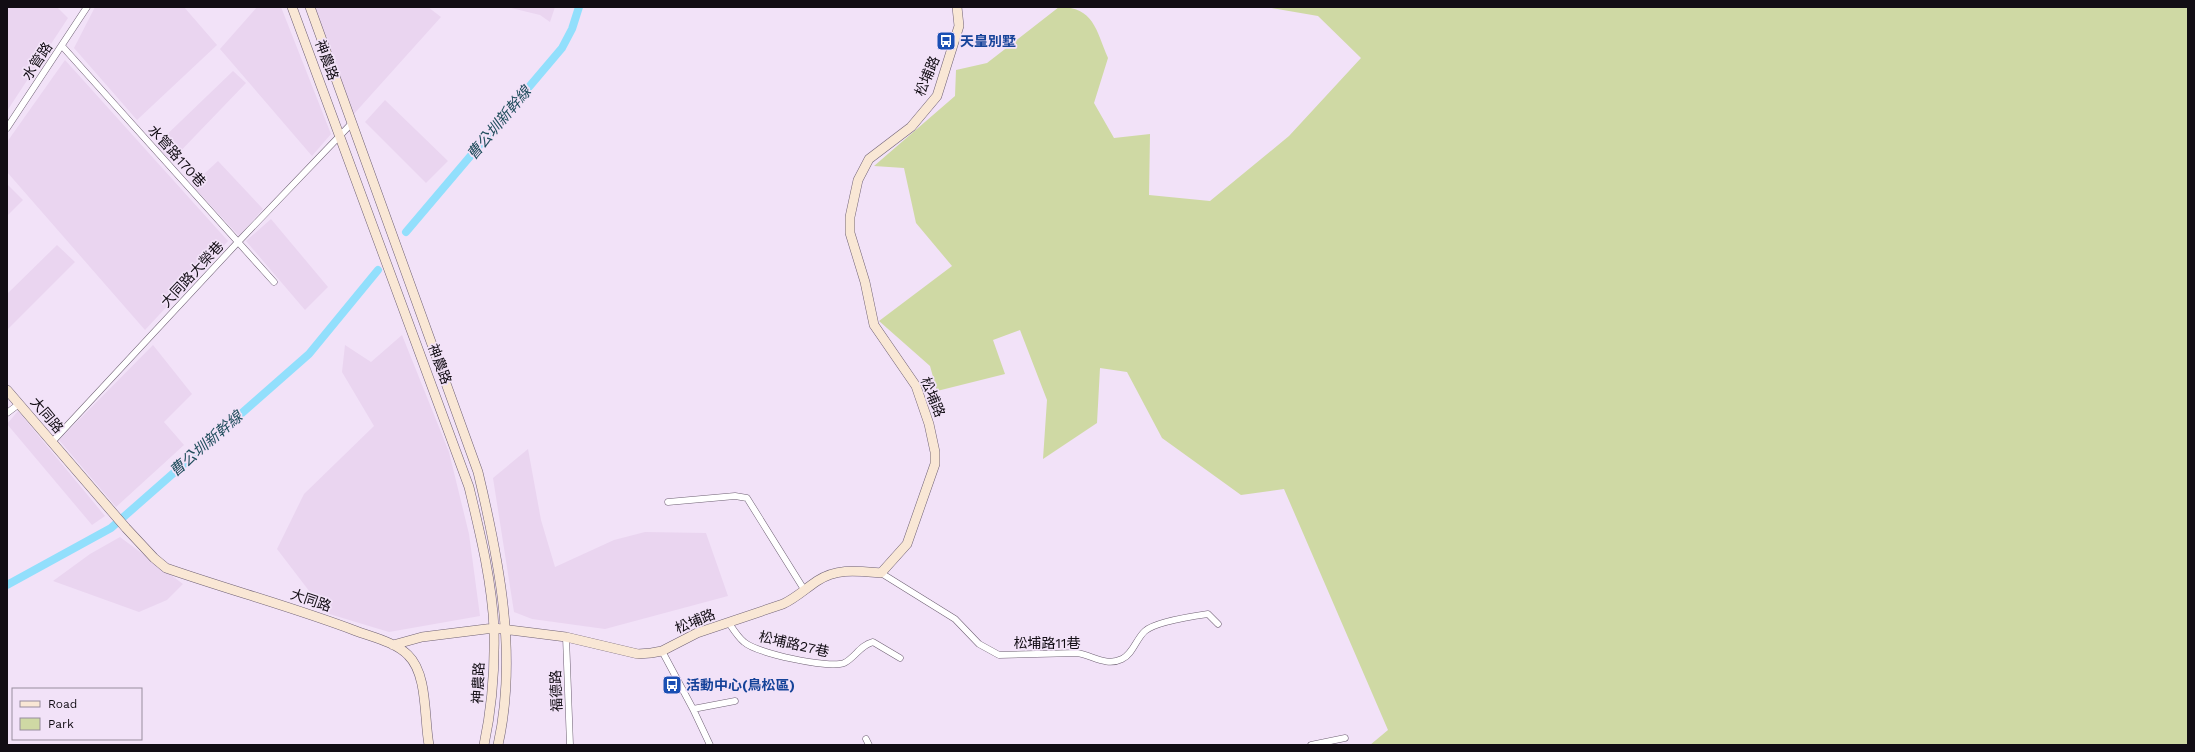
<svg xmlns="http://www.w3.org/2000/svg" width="2195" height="752" font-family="'Work Sans','Noto Sans TC',sans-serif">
<rect width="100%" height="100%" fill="#f2e2f8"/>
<!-- built -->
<path fill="#ead5f0" d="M 7,7 L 57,7 L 68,18 L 7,111 Z
M 95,7 L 184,7 L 217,45 L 137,120 L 74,48 Z
M 257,7 L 281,7 L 331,134 L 312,156 L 220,49 Z
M 314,7 L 428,7 L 441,17 L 353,115 Z
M 507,7 L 555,7 L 550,22 L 540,15 Z
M 65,60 L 228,241 L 145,330 L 7,172 L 7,142 Z
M 233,71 L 246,83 L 171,161 L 156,145 Z
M 385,100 L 448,161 L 426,183 L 365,122 Z
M 218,161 L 263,209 L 239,236 L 192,185 Z
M 7,184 L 23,200 L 7,216 Z
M 271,219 L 328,287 L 305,310 L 246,241 Z
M 57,245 L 75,262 L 7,330 L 7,294 Z
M 402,335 L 449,452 L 469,534 L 480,616 L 389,632 L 326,613 L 277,549 L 304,494 L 374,426 L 342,372 L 345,345 L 371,362 Z
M 153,345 L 192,394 L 164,422 L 184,445 L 116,507 L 59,440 Z
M 18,411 L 105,516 L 92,525 L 7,424 Z
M 528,449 L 541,520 L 555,567 L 614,540 L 645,532 L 706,533 L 728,596 L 605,629 L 532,619 L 514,612 L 493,478 Z
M 120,537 L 183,584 L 167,600 L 139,612 L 53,581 L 90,554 Z"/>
<!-- green -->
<path fill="#cfd9a4" d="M 1059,7 C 1094,7 1096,30 1108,58 L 1094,103 L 1114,138 L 1150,134 L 1149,195 L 1210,201 L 1289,136 L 1361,58 L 1318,16 L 1266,7 L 2188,7 L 2188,745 L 1370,745 L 1388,730 L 1284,489 L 1241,495 L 1162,438 L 1127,372 L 1100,368 L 1097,423 L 1043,459 L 1047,400 L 1020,330 L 993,340 L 1005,374 L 937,391 L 930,366 L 879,321 L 952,266 L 916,223 L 904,168 L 874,166 L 955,96 L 956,70 L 987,63 Z"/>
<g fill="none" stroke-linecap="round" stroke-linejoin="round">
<!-- canal -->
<path stroke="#92dffc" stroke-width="8" d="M 406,232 L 562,48 L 572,29 L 579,7
M 7,585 L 111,528 L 309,354 L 378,270"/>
<!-- street casing -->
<g stroke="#6f6174" stroke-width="7">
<path id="street" d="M 62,46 L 274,282
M 7,128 L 87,7
M 7,413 L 19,404
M 52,442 L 238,242 L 352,123
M 668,502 L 735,496 L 747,498 L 805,591
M 881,573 L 955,619 L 979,644 L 999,655 L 1077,653 C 1092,655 1106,667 1122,659 C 1133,654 1136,639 1145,631 C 1155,622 1194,616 1208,614 L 1218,624
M 729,623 C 733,629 738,637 744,642 C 756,653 829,669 844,663 C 855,658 860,645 873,642 L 900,658
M 566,637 L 570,745
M 662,651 L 693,709 L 710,745
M 693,709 L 735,701
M 866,739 L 869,745
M 1311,745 L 1345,738"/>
</g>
<!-- secondary casing -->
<g stroke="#6f6174" stroke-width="10">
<path id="secondary" d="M 292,7 L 469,487 C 480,533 492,581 494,629 C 495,668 492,707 484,745
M 310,7 L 478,472 C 499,560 518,655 498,745
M 7,390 L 126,528 L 154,558 L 166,568 C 229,590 293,607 356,631 C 372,637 395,642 408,655 C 428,674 424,719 429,745
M 393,645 L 422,637 L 494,628 L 566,637 L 638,654 L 651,653 L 662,651 L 697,633 L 783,604 C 796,598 805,589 817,581 C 837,568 857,571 881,573 L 907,544 L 935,464 L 935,452 L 929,424 L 916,386 L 874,325 L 865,282 L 850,233 L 850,217 L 858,180 L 869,159 L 911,127 L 937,96 L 959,26 L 957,7"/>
</g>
<!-- street -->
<use href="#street" stroke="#fff" stroke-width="6"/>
<!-- secondary -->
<use href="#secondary" stroke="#f9e7d5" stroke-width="9"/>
</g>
<!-- icons -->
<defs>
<g id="bus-square" transform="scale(1)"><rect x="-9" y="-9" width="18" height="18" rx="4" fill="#1a4fb4" stroke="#f2e2f8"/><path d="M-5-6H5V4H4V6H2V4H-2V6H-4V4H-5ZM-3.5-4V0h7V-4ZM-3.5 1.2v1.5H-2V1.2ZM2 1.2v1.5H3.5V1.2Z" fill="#fff"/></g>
</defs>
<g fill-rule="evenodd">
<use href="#bus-square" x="946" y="41"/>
<use href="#bus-square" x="672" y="685"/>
</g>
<g text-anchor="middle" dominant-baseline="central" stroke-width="3.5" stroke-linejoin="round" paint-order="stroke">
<!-- transit labels -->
<g font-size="14" font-weight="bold" fill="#164399" stroke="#f2e2f8" text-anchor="start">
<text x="960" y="41">天皇別墅</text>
<text x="686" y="685">活動中心(鳥松區)</text>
</g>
<!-- street labels -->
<g font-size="14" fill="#120d14" stroke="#f2e2f8">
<text transform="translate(327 60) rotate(70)">神農路</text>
<text transform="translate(37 61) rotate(-56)">水管路</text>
<text transform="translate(927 76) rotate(-67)">松埔路</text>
<text transform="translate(177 156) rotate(48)">水管路170巷</text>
<text transform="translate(192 274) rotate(-47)">大同路大榮巷</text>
<text transform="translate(440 364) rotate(70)">神農路</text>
<text transform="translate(933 397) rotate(68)">松埔路</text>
<text transform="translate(47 415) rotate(50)">大同路</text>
<text transform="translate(311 600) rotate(19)">大同路</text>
<text transform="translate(695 621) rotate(-22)">松埔路</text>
<text x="1047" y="643">松埔路11巷</text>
<text transform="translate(794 644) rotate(13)">松埔路27巷</text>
<text transform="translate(478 683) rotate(-87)">神農路</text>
<text transform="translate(556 691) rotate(-92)">福德路</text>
</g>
<!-- water labels -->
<g font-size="15" font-style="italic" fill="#214d5d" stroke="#f2e2f8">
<text transform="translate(499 123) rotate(-50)">曹公圳新幹線</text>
<text transform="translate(206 444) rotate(-41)">曹公圳新幹線</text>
</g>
</g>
<!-- border -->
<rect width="2195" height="752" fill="none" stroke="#120d14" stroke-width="16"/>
<!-- legend -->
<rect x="12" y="688" width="130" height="52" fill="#f2e2f8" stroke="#988d9d"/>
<rect x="20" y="701" width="20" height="6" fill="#f9e7d5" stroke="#988d9d"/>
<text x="48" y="708" font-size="12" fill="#120d14">Road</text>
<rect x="20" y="718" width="20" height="12" fill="#cfd9a4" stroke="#988d9d"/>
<text x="48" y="728" font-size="12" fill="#120d14">Park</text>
</svg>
